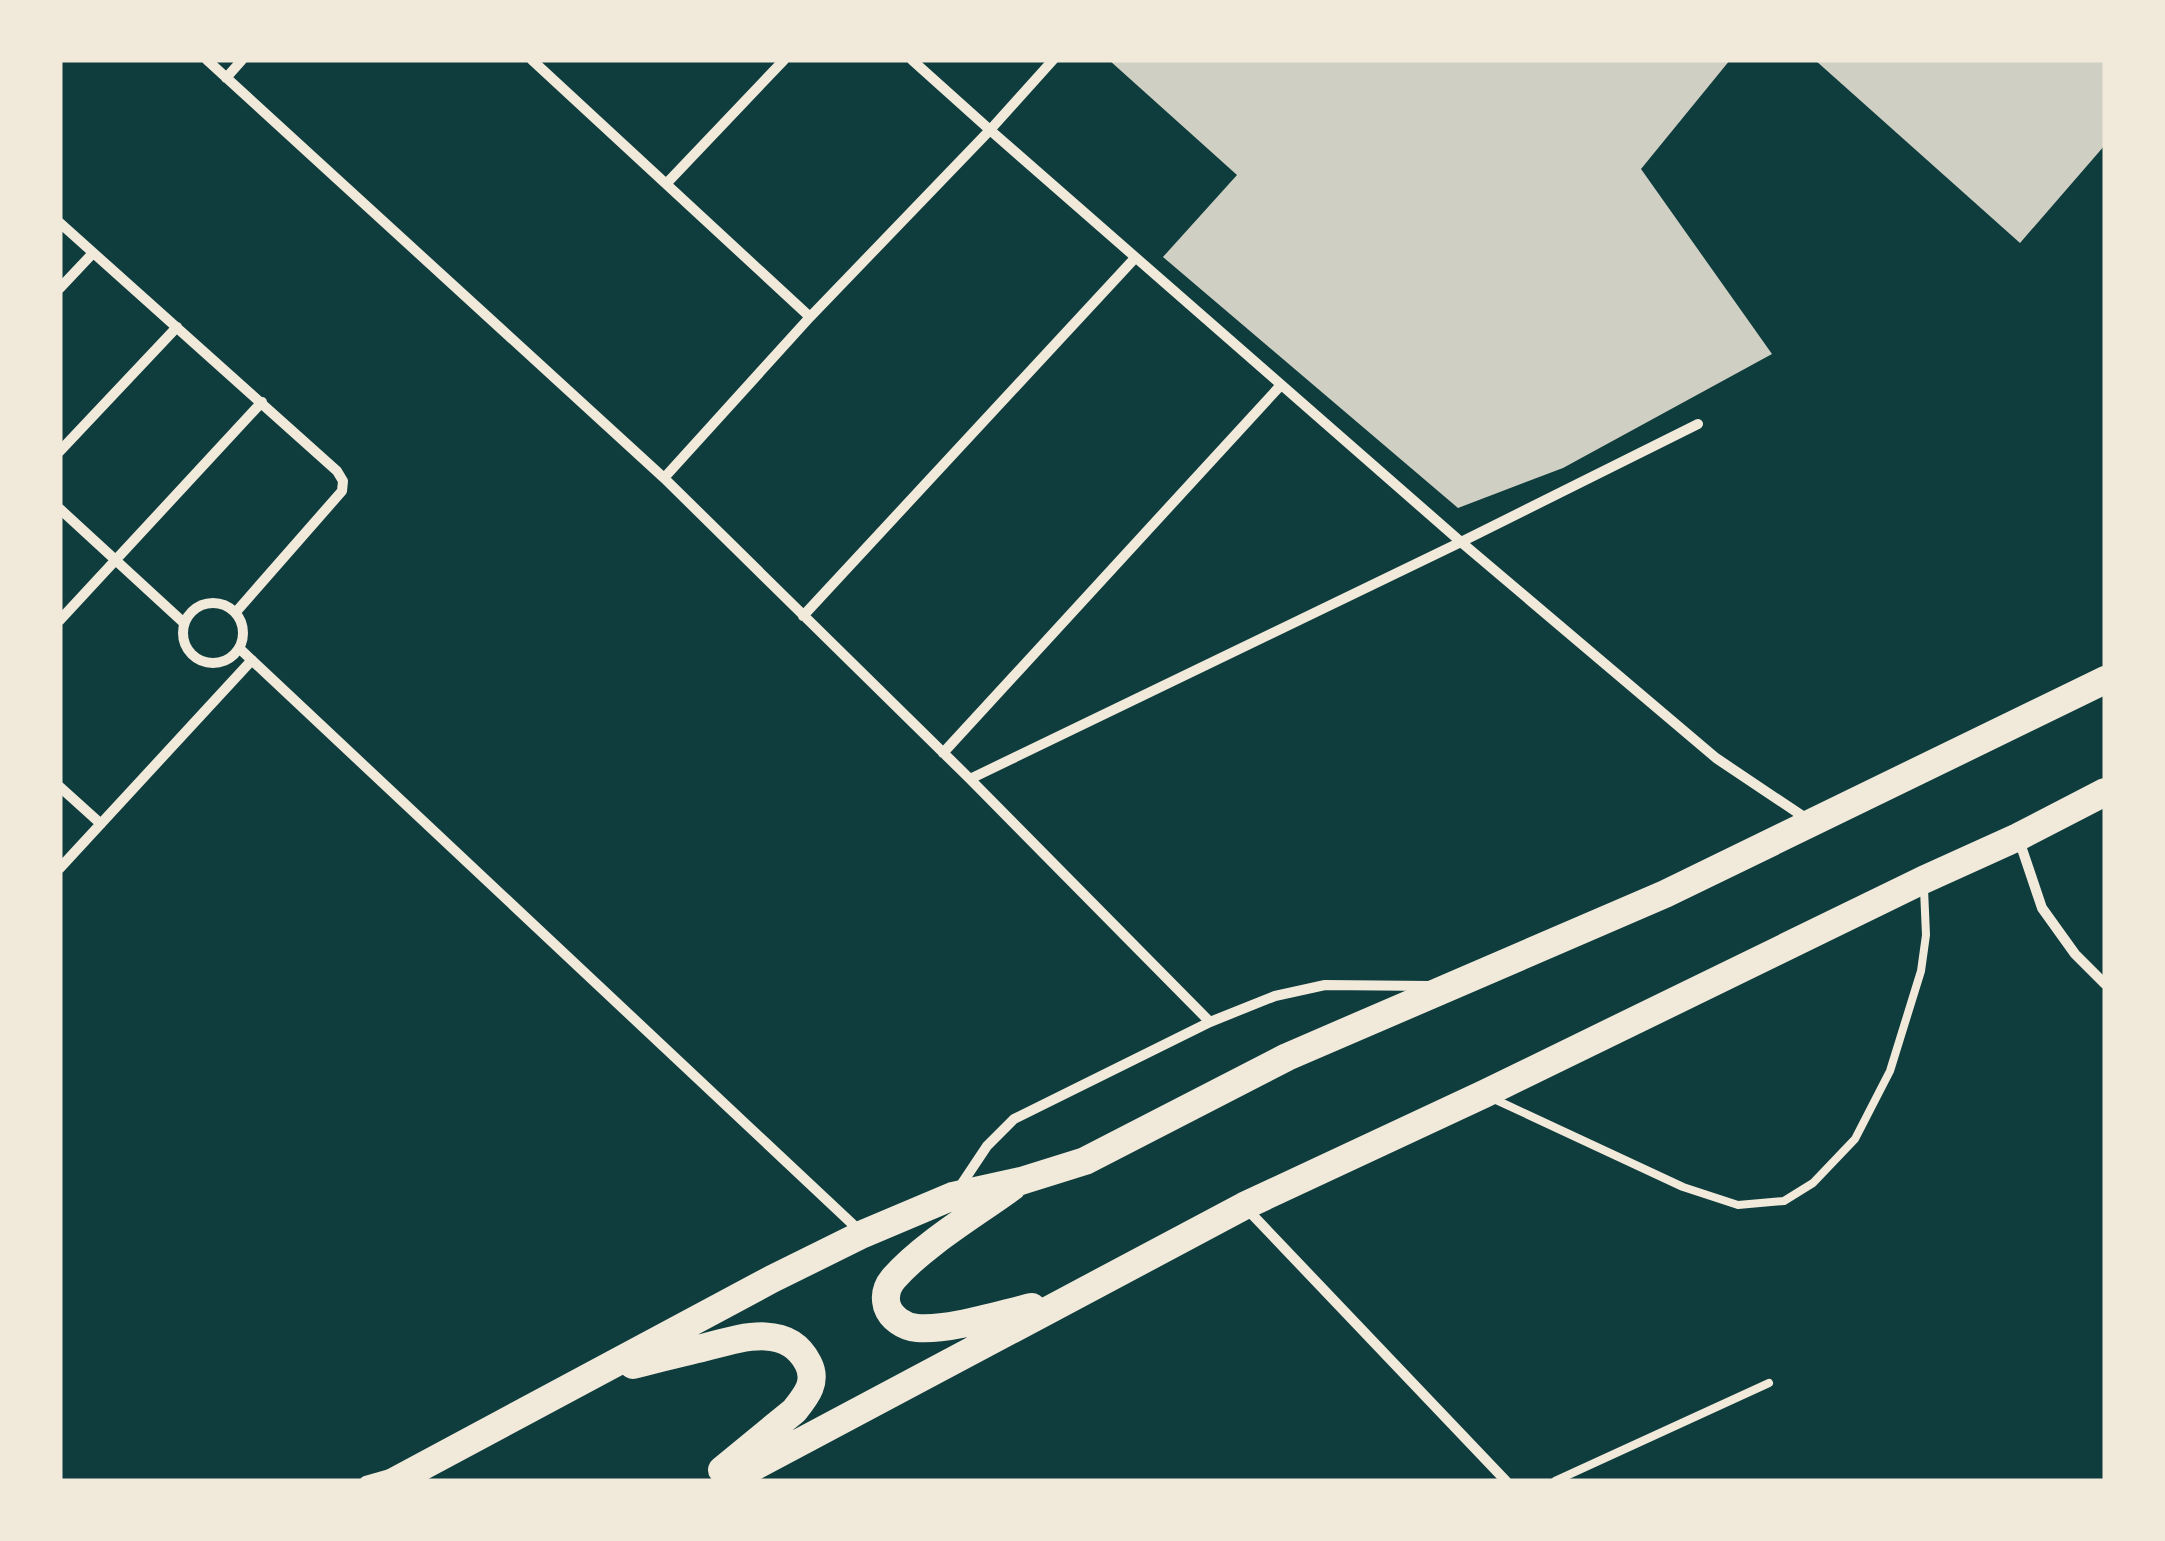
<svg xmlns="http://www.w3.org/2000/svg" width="2165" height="1541" font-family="Lato,sans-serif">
<rect width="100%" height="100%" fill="#0f3d3e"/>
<!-- building -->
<path fill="#cfcfc3" d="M 1109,60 L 1730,60 L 1641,169 L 1772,354 L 1563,468 L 1458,508 L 1163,257 L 1237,175 Z
M 1815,60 L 2105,60 L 2105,145 L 2020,243 Z"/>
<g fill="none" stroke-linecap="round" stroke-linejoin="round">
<!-- service -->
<path stroke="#f1e9da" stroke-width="8" d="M 1494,1099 L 1683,1187 L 1738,1205 L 1784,1201 L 1813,1183 L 1855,1139 L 1890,1071 L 1921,971 L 1926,935 L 1924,889
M 1555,1481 L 1769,1383"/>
<!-- minor -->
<path stroke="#f1e9da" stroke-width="10" d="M 207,60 L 664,478 L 970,779 L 1210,1022
M 532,60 L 810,317 L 990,130 L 912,60
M 1053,60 L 990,130 L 1461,542 L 1716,758 L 1807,819
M 226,78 L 242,60
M 666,184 L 784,60
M 60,223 L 337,471 L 343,481 L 342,491 L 236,612
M 60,288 L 93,253
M 60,451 L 177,327
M 664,478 L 810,317
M 60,509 L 184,623
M183 633a30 30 0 1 1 60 0a30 30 0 1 1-60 0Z
M 803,616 L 1135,258
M 60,620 L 262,402
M 240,649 L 862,1233
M 943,753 L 1281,385
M 970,779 L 1461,542 L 1698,424
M 60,787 L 101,824
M 2018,837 L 2042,908 L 2075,954 L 2105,984
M 60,868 L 252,660
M 957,1191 L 987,1146 L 1014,1119 L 1210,1022 L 1275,996 L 1325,985 L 1431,986
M 1245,1207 L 1506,1481
M 365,1481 L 393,1473"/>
<!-- trunk -->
<path stroke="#f1e9da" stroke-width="28" d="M 1012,1187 C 975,1214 924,1244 894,1278 C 887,1286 884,1295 887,1306 C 891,1318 904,1327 917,1328 C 948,1331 1001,1314 1032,1307
M 633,1365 C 656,1359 679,1353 702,1348 C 737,1339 787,1321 808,1363 C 818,1382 806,1396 794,1411 L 722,1470
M 395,1481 L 772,1279 L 863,1234 L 953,1196 L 1021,1181 L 1085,1161 L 1287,1057 L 1665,894 L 2105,680
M 727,1481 L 1244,1206 L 1484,1094 L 1923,880 L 2018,837 L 2105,792"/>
</g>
<!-- border -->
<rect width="2165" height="1541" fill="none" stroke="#f1e9da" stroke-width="125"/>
</svg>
